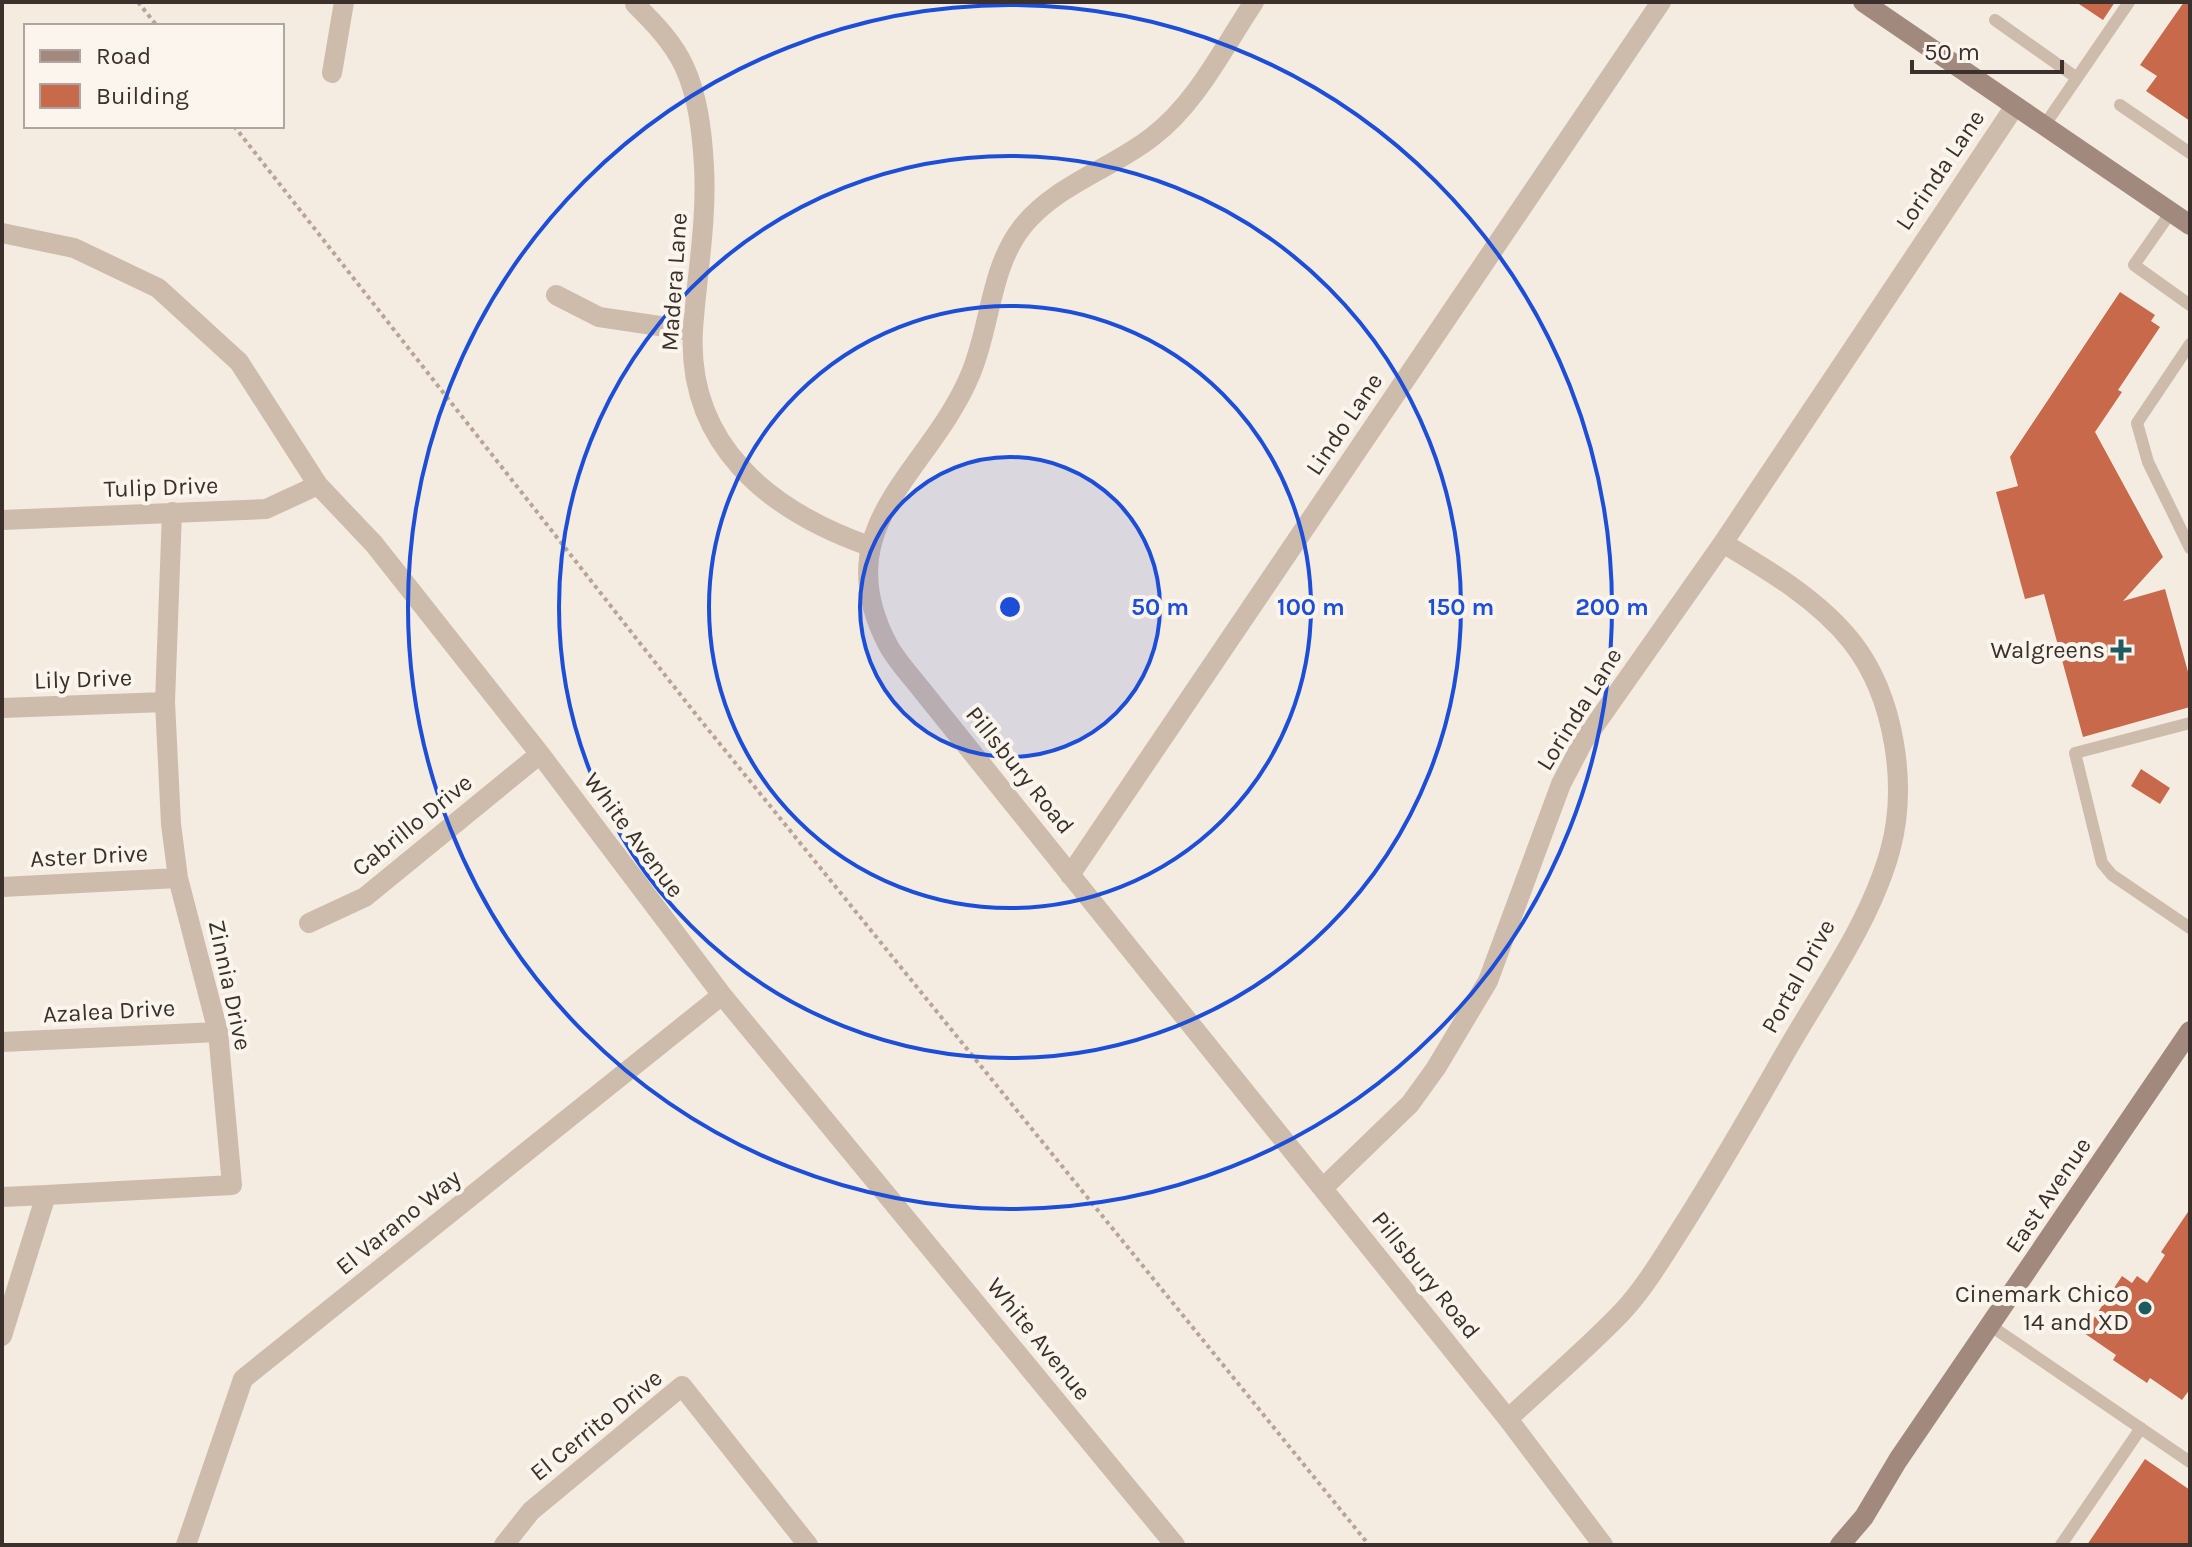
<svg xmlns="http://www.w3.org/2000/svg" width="2192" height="1547" font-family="Karla,sans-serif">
<rect width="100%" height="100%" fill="#f4ebe1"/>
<!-- building -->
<path fill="#c8694b" d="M 2076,2 L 2115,2 L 2103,20 Z
M 2184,2 L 2190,2 L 2190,121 L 2146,91 L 2157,76 L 2140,65 Z
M 2120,292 L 2155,315 L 2151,321 L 2160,327 L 2118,390 L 2122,392 L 2095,432 L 2163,557 L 2123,601 L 2165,589 L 2190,679 L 2190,707 L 2083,737 L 2044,594 L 2025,599 L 1996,492 L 2018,486 L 2010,457 Z
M 2141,769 L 2170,788 L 2160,804 L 2131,786 Z
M 2190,1209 L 2190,1389 L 2182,1400 L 2150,1378 L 2147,1383 L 2113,1360 L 2116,1355 L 2084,1333 L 2122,1276 L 2132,1283 L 2137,1276 L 2147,1283 L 2165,1255 L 2161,1252 Z
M 2145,1459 L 2190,1490 L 2190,1545 L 2087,1545 Z"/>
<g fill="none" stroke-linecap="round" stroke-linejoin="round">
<!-- path -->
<path stroke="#b9a596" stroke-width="4" stroke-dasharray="4 4" stroke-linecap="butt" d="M 138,2 L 157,26
M 234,126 L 694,712 L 1369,1545"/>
<!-- lane -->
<path stroke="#cdbbac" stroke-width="12" d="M 1995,20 L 2077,78
M 2120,105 L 2190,153
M 2044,126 L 2129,2
M 2171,212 L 2134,265 L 2190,305
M 2190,344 L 2137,423 L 2148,462 L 2190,548
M 2190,723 L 2075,753 L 2102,863 L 2112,875 L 2190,928
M 1991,1326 L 2190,1462
M 2061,1545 L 2141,1428"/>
<!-- street -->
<path stroke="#cdbbac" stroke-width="20" d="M 1254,2 C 1224,47 1196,104 1152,137 C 1111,169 1056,185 1023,226 C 990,267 991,325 971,373 C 930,473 824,524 888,645 C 896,660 910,675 921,689 L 1508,1419 L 1603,1545
M 635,4 C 654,23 672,41 684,66 C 698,96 702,132 704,166 C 707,222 697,274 693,329 C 686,445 770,511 869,546
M 332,73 L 344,2
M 2,233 L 74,248 L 158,288 L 239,362 L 318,485 L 374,544 L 540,754 L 722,995 L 1175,1545
M 556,295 L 599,317 L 693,331
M 2,520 L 266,509 L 318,485
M 2,708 L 165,702
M 1070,875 L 1661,2
M 2,887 L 178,878
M 309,923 L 365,897 L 540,754
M 2,1042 L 218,1032
M 1323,1188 L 1410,1104 L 1436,1068 L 1488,981 L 1561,784 L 1583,742 L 1723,543 L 2015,106
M 2,1197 L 46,1195
M 2,1336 L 46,1195 L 232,1185 L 218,1032 L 178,878 L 171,824 L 165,702 L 172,512
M 1508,1419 C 1546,1383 1587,1349 1623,1311 C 1646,1286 1664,1255 1682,1227 C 1718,1170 1751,1113 1784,1055 C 1821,990 1870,923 1890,851 C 1908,786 1895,697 1852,642 C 1819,600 1768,570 1723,543
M 186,1545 L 243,1379 L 722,995
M 504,1545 L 531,1511 L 682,1386 L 808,1545"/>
<!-- secondary -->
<path stroke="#a18a7d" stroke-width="20" d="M 1863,2 L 2190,225
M 1840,1545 L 1864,1517 L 1898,1460 L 2190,1031"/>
</g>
<!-- distance rings -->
<circle cx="1010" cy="607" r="150" fill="#1d4ed8" fill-opacity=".12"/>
<g fill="none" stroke="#1d4ed8" stroke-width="4">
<circle cx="1010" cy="607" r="150"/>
<circle cx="1010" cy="607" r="301"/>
<circle cx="1010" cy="607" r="451"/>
<circle cx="1010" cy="607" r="602"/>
</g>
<!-- markers -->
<g fill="#1f5a5e" stroke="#fbf5ee" stroke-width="3">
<path d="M2117 638h8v8h8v8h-8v8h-8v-8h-8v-8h8z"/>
<circle cx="2145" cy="1308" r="8"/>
</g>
<g text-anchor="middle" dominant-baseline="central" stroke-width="8" stroke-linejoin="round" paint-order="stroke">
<!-- street labels -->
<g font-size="24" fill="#3b302b" stroke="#fbf5ee">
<text transform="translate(1940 170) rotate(-56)">Lorinda Lane</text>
<text transform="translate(674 282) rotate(-86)">Madera Lane</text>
<text transform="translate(1344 424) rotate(-56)">Lindo Lane</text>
<text transform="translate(161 487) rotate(-2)">Tulip Drive</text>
<text transform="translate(83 679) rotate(-2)">Lily Drive</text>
<text transform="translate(1579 709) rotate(-58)">Lorinda Lane</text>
<text transform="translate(1020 770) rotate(51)">Pillsbury Road</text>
<text transform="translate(412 825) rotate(-39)">Cabrillo Drive</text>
<text transform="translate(634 835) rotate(53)">White Avenue</text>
<text transform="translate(89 856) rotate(-3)">Aster Drive</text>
<text transform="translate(1798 976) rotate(-61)">Portal Drive</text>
<text transform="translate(230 985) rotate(78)">Zinnia Drive</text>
<text transform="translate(109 1011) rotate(-3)">Azalea Drive</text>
<text transform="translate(2048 1195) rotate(-56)">East Avenue</text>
<text transform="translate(398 1222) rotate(-39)">El Varano Way</text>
<text transform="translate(1426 1275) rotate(51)">Pillsbury Road</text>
<text transform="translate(1039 1339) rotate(51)">White Avenue</text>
<text transform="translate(596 1425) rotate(-39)">El Cerrito Drive</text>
</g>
<!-- poi labels -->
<g font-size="24" fill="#3b302b" stroke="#fbf5ee" text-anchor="end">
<text x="2105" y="650">Walgreens</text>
<text x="2129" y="1294">Cinemark Chico<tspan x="2129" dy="28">14 and XD</tspan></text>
</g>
</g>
<circle cx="1010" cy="607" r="12" fill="#1d4ed8" stroke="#fbf5ee" stroke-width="4"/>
<g font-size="24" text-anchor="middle" font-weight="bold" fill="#1d4ed8" stroke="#fbf5ee" stroke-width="8" stroke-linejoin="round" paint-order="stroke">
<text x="1160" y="615">50 m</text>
<text x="1311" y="615">100 m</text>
<text x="1461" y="615">150 m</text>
<text x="1612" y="615">200 m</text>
</g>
<!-- border -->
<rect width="2192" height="1547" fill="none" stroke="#3b302b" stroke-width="8"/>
<!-- legend -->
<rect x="24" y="24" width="260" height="104" fill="#fbf5ee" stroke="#aea6a0" stroke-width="2"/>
<rect x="40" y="50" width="40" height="12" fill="#a18a7d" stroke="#aea6a0" stroke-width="2"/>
<text x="96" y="64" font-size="24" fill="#3b302b">Road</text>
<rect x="40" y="84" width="40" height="24" fill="#c8694b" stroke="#aea6a0" stroke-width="2"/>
<text x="96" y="104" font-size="24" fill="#3b302b">Building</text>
<!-- scale -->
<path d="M1912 60v12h150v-12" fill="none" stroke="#3b302b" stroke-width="4"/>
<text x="1924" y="60" font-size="24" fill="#3b302b" stroke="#fbf5ee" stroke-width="6" paint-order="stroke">50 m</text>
</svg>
